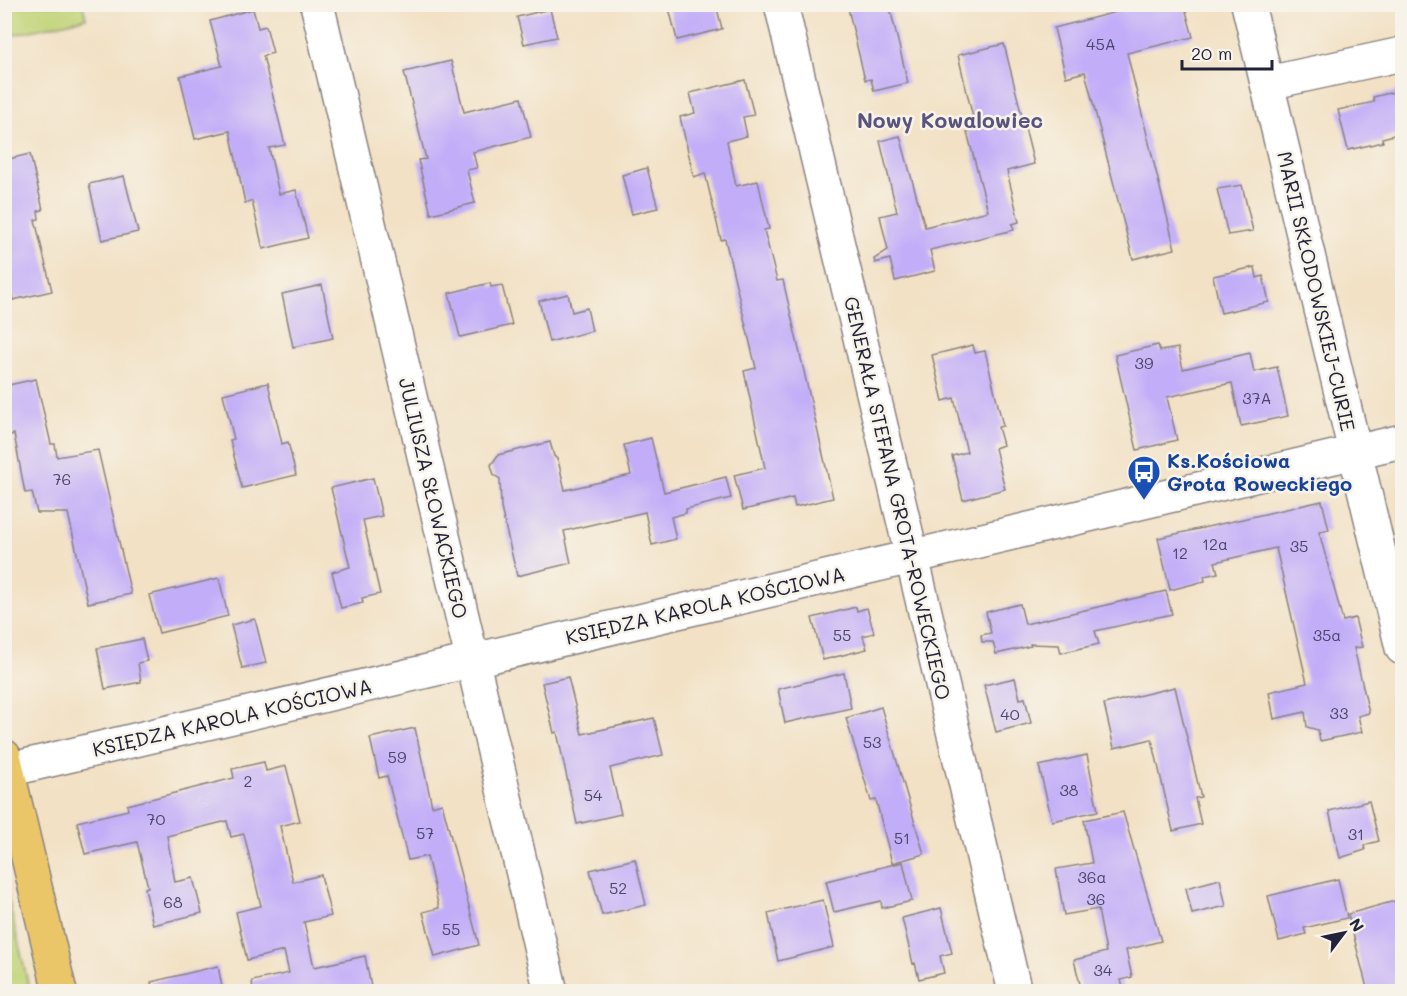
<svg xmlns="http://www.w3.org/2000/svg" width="1407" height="996" font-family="Mali,sans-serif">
<rect width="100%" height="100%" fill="#f7f3e8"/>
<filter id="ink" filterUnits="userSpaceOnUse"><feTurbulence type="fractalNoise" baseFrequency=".0167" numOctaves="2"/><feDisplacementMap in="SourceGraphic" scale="12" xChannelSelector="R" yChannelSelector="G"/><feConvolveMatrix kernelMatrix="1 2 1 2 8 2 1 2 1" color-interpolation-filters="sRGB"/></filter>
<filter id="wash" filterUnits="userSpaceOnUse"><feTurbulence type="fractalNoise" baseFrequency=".008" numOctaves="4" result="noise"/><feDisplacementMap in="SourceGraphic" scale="24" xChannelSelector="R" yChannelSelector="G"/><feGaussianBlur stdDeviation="1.35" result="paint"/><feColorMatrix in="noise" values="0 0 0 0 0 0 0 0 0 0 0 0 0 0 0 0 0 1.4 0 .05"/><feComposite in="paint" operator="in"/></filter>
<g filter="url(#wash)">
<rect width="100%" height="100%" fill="#f2e1c5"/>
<!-- green -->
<path fill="#c0d376" stroke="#717a58" stroke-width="1.5" d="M 4,5 L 83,5 L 86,18 L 5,37 Z
M 5,886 L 30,991 L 5,991 Z"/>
<g id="blocks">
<!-- building -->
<path fill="#c2aef8" d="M 668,4 L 716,4 L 722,29 L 677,40 Z
M 847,4 L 889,4 L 908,83 L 874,91 L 871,79 L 865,80 Z
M 1147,4 L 1184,4 L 1193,37 L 1127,53 L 1175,249 L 1133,259 L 1085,72 L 1066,77 L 1054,28 Z
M 253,9 L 258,28 L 266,26 L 273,53 L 263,56 L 285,145 L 269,148 L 279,194 L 296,190 L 308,238 L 263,249 L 252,201 L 245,203 L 230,131 L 195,139 L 180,76 L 222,66 L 210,21 Z
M 550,9 L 557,37 L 524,44 L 517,17 Z
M 1004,44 L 1034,164 L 1007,171 L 1019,222 L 1012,224 L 1014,230 L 930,250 L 935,271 L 895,281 L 890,259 L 875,263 L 874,259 L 888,250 L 880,216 L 897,212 L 880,141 L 900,136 L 925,227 L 988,211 L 967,132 L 976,130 L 958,55 Z
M 451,61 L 464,112 L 521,98 L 531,137 L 473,152 L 477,168 L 467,170 L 475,203 L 431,214 L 418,160 L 426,159 L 404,72 Z
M 745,80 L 754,115 L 743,117 L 747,136 L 727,141 L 736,186 L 758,181 L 769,229 L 764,230 L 777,281 L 783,280 L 833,498 L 795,507 L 793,498 L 743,510 L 734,475 L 765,468 L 744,371 L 756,368 L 725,239 L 721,240 L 705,173 L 694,177 L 680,117 L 695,113 L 690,93 Z
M 1402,90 L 1402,133 L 1382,138 L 1383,142 L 1348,150 L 1338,110 L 1374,102 L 1373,97 Z
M 30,154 L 43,210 L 38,211 L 39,219 L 35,220 L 52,291 L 13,300 L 8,280 L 4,281 L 4,160 Z
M 647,168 L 658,208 L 632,214 L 622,175 Z
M 124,176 L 138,232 L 102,240 L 89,184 Z
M 1242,185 L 1253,231 L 1228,235 L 1217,189 Z
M 1255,267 L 1257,278 L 1263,276 L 1269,302 L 1221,313 L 1213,276 Z
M 490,283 L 491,287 L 502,285 L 512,325 L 460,337 L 449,293 Z
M 322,285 L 333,338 L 293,347 L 282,294 Z
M 568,294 L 572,312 L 587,308 L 592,331 L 549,342 L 539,301 Z
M 973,345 L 975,353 L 985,351 L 1003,426 L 998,427 L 1003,445 L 995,448 L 1005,489 L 963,500 L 952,456 L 967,452 L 954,398 L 943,401 L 932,355 Z
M 1158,345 L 1160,351 L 1178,348 L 1183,369 L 1250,353 L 1254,372 L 1277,367 L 1288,416 L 1241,426 L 1232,383 L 1167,397 L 1177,440 L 1137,450 L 1115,355 Z
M 36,379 L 51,444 L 55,444 L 57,457 L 98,450 L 131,594 L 88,603 L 68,513 L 37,513 L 32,492 L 25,493 L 14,434 L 4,437 L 4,386 Z
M 268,383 L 282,444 L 288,442 L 296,475 L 242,488 L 230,440 L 234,439 L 223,394 Z
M 651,438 L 664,492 L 726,477 L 731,498 L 686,509 L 686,513 L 671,517 L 676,539 L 652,545 L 645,512 L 564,531 L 571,563 L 517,576 L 501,508 L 500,479 L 494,475 L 491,465 L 498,455 L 550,442 L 554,456 L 558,460 L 565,490 L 631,475 L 624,445 Z
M 373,478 L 382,516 L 363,520 L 380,594 L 362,598 L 363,603 L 341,608 L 332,572 L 350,567 L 331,488 Z
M 1322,501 L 1329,530 L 1319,532 L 1343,621 L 1355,618 L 1362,647 L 1354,648 L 1369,713 L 1358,716 L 1362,732 L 1320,741 L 1318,730 L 1307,727 L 1305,712 L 1274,719 L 1269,692 L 1307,683 L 1276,548 L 1215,562 L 1218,573 L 1204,576 L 1205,581 L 1170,590 L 1158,538 Z
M 219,578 L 228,616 L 159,633 L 149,595 Z
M 1166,591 L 1172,614 L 1095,631 L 1099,644 L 1061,653 L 1059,645 L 1030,644 L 1031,646 L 996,654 L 993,642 L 982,642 L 981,635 L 991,633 L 986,612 L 1020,604 L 1025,624 Z
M 856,607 L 857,611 L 867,608 L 874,633 L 863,636 L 867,649 L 823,660 L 812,618 Z
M 255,619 L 266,663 L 242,668 L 231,625 Z
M 142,639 L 147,661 L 138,663 L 141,682 L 105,689 L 97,648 Z
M 844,673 L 851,708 L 785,723 L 778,689 Z
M 568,677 L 582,734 L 654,718 L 663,755 L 610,768 L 621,814 L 577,824 L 557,732 L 554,733 L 542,683 Z
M 1015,678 L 1020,699 L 1025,698 L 1031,723 L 996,732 L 984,685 Z
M 1175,687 L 1201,797 L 1195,798 L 1201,824 L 1173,831 L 1152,739 L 1114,748 L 1104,704 Z
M 881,707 L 924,854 L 892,863 L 876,800 L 871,801 L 846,718 Z
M 415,728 L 432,806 L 442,803 L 479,945 L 435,957 L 423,912 L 439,908 L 427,856 L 408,860 L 387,776 L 379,778 L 370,738 Z
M 1087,755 L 1098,811 L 1052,821 L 1039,766 Z
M 264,762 L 266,771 L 286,766 L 300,821 L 280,826 L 293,882 L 321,875 L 331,916 L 304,922 L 314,967 L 365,956 L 372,992 L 253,992 L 252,981 L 289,973 L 284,951 L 247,960 L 236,912 L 261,906 L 244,834 L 231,837 L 227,821 L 167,836 L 175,882 L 193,878 L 202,913 L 153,925 L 145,888 L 148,887 L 137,842 L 85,854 L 77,822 L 128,810 L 127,805 L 234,778 L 232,769 Z
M 1369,801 L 1379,841 L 1364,845 L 1365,850 L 1340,858 L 1329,811 Z
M 1123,812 L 1161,941 L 1126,950 L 1132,977 L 1121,980 L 1124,992 L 1082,992 L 1074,960 L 1106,952 L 1098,909 L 1064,915 L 1056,869 L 1092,863 L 1084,820 Z
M 635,859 L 646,905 L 602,915 L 590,870 Z
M 903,862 L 912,901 L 882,908 L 881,901 L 834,912 L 826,881 Z
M 1220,879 L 1226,906 L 1192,914 L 1186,888 Z
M 1338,879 L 1347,918 L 1304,928 L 1306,934 L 1279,941 L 1268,896 Z
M 1402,899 L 1402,992 L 1368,992 L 1348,914 Z
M 823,900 L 834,947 L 778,961 L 768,913 Z
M 941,908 L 952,953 L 940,956 L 944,973 L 919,979 L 915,963 L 913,964 L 902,918 Z
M 218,966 L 223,992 L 153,992 L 151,982 Z"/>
</g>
</g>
<g filter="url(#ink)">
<use href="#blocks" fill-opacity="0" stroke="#8a8280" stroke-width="1.5"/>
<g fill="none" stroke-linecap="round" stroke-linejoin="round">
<!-- minor casing -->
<g stroke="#8a8280" stroke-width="36">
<path id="minor" d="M 317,4 L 551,992
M 781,4 L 1015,992
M 1248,4 L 1402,648
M 1268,83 L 1402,54
M 8,770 L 1402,441"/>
</g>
<!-- major casing -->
<g stroke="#8a8280" stroke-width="36">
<path id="major" d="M 4,756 L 60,992"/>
</g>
<!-- minor -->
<use href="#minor" stroke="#fff" stroke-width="33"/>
<!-- major -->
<use href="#major" stroke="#ebc669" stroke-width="33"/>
</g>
</g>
<!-- icons -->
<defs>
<g id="bus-pin" transform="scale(1.725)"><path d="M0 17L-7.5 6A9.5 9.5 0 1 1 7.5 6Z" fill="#1a4fb4" stroke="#f7f3e8"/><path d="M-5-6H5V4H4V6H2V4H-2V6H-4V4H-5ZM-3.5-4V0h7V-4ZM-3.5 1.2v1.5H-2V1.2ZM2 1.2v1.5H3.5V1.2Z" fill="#fff"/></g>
</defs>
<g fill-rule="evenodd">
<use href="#bus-pin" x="1144" y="472"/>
</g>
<g text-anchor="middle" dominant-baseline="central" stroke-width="5" stroke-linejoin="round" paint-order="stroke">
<!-- number labels -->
<g font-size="16" fill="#4a456a">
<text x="1101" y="43">45A</text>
<text x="1144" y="362">39</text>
<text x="1257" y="397">37A</text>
<text x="62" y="478">76</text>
<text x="1215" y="543">12a</text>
<text x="1299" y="545">35</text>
<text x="1180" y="552">12</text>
<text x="842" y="634">55</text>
<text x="1327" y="634">35a</text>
<text x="1339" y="712">33</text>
<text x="1010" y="713">40</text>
<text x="872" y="741">53</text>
<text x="397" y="756">59</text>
<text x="248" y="780">2</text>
<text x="1069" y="789">38</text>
<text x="593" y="794">54</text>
<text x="156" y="818">70</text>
<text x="425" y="832">57</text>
<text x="1356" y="833">31</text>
<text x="902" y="837">51</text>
<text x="1092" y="876">36a</text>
<text x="618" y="887">52</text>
<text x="1096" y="898">36</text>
<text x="173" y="901">68</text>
<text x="451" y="928">55</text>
<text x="1103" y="969">34</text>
</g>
<!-- street labels -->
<g font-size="20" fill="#22223b" stroke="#f7f3e8">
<text transform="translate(1317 291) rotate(77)">MARII SKŁODOWSKIEJ-CURIE</text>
<text transform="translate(434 498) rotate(77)">JULIUSZA SŁOWACKIEGO</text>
<text transform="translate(898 498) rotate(77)">GENERAŁA STEFANA GROTA-ROWECKIEGO</text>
<text transform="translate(705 605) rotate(-13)">KSIĘDZA KAROLA KOŚCIOWA</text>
<text transform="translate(232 717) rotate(-13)">KSIĘDZA KAROLA KOŚCIOWA</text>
</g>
<!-- transit labels -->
<g font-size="20" font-weight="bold" fill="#164399" stroke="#f7f3e8" text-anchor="start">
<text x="1167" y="460">Ks.Kościowa<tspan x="1167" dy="23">Grota Roweckiego</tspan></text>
</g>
<!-- neighbourhood labels -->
<g font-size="21" font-weight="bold" fill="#5a537d" stroke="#f7f3e8">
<text x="950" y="119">Nowy Kowalowiec</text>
</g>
</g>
<!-- margin -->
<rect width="1407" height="996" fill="none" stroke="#f7f3e8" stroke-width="24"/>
<!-- north arrow -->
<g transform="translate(1344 933) rotate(58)" stroke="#f7f3e8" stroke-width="4.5" paint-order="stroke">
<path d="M0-4.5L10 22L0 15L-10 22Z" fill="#22223b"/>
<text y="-9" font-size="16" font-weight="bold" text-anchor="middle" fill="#22223b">N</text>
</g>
<!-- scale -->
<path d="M1182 60v9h90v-9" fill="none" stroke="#22223b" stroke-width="3"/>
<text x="1191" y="60" font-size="18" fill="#22223b" stroke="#f7f3e8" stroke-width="4.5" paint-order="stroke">20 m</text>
</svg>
